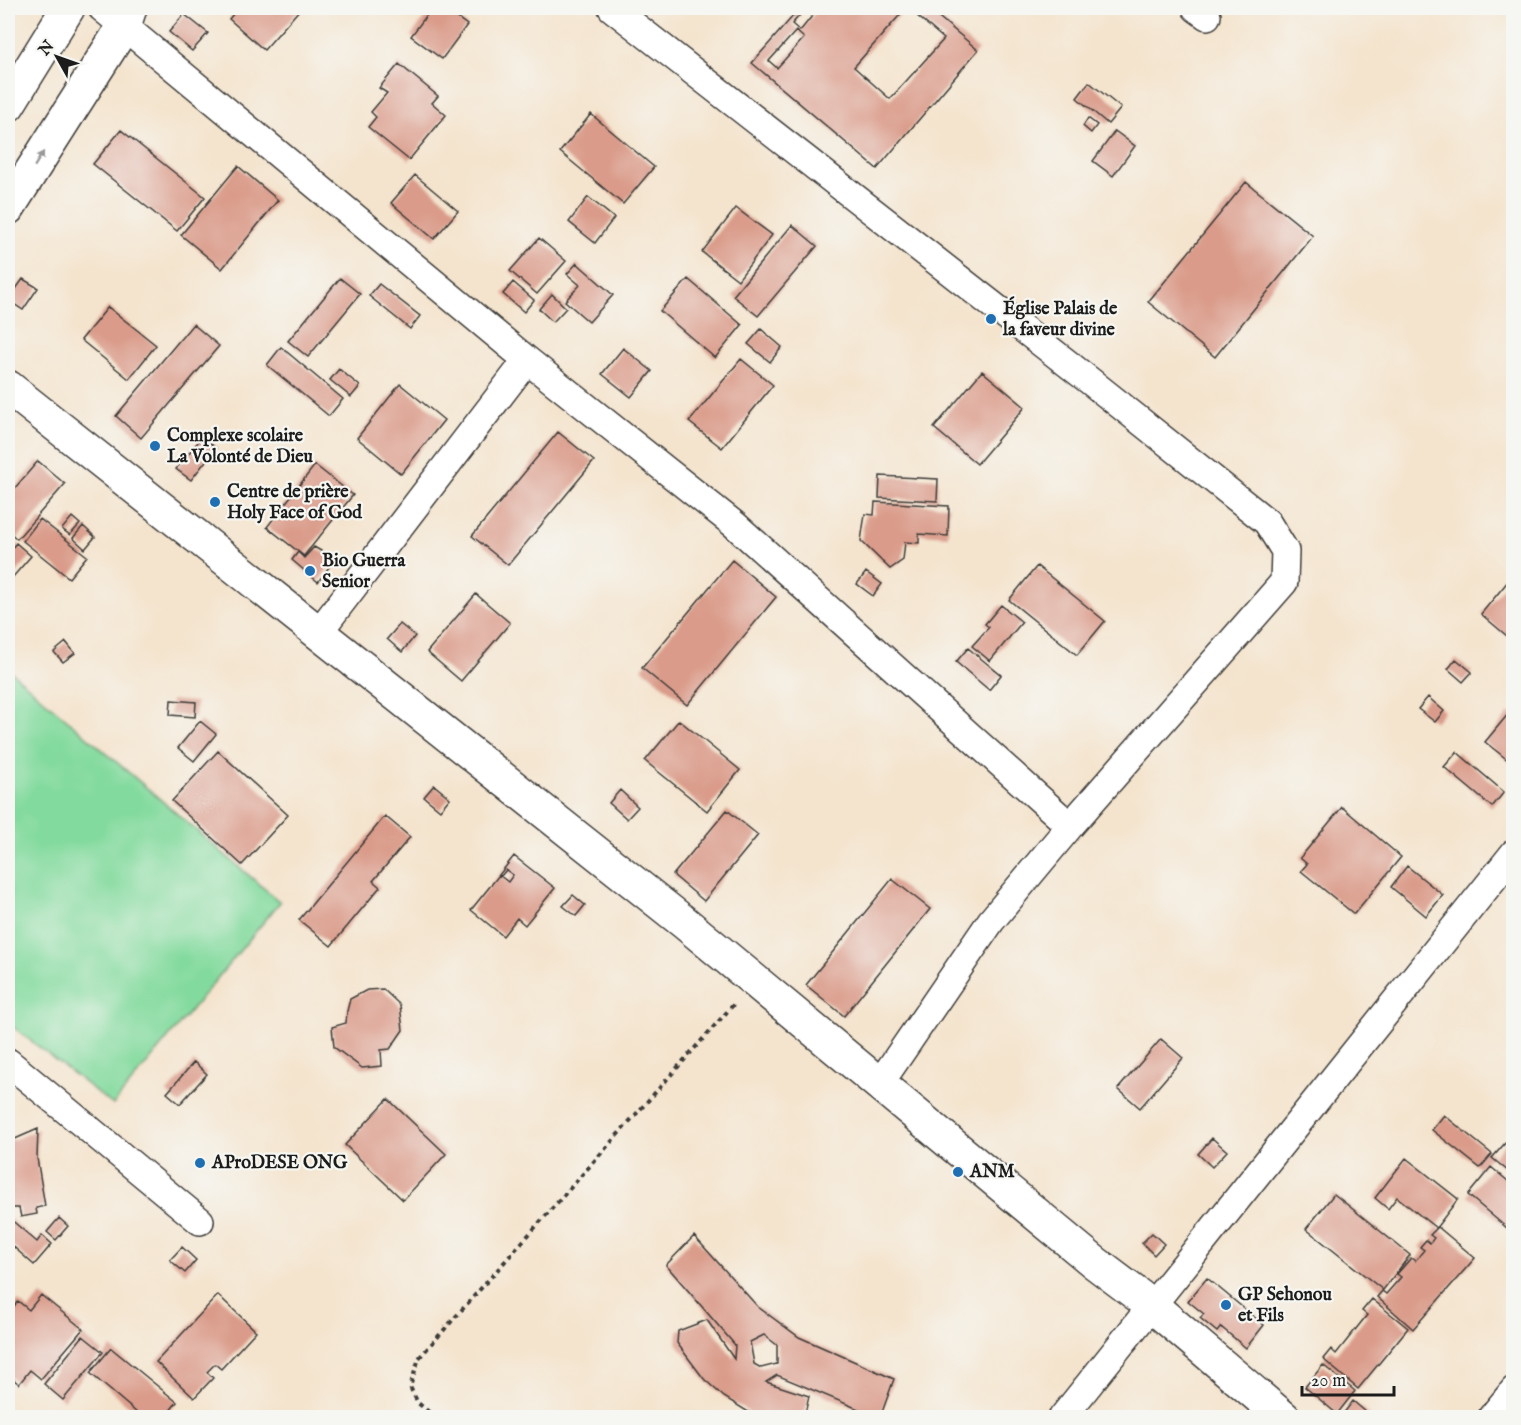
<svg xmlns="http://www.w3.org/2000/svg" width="1521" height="1425" font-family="'IM FELL English',serif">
<rect width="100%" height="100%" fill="#f6f6f2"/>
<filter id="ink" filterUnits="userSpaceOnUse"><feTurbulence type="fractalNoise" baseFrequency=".0167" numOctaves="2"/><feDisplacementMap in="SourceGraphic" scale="12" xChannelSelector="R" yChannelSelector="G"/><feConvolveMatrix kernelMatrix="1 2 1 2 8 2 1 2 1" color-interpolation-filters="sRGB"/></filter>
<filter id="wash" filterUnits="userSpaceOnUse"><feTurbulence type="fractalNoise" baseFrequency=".008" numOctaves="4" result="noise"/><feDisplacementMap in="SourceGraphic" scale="24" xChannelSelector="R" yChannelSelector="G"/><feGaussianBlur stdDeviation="1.35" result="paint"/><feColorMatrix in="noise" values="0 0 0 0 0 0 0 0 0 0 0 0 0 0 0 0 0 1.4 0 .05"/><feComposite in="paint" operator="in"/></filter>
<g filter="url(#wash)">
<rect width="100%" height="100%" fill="#f4e4ce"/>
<!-- green -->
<path fill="#83da9e" stroke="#507b5d" stroke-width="1.5" d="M 8,669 L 280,902 L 113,1105 L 8,1023 Z"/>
<g id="blocks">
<!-- building -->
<path fill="#da9b8a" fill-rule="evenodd" d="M 238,8 L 301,8 L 264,50 L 229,19 Z
M 432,8 L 444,8 L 467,25 L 442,59 L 411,36 Z
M 800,8 L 806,8 L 792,24 L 800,31 L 817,10 L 815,8 L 906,8 L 854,67 L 890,99 L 944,39 L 908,8 L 928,8 L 978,50 L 877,169 L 752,63 ZM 796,31 L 804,38 L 777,68 L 769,61 Z
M 184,14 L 208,33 L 192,51 L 169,32 Z
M 399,64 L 438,96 L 432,103 L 446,115 L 409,160 L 368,127 L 376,117 L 371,112 L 387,93 L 379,88 Z
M 1089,82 L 1121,108 L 1108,124 L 1077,98 Z
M 591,114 L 654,167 L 623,204 L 560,152 Z
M 1088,118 L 1097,125 L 1091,133 L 1083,126 Z
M 121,130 L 205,197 L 177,231 L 93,164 Z
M 1115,131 L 1135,146 L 1113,176 L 1093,161 Z
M 238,166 L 278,200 L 222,269 L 181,235 Z
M 415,175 L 458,211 L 434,239 L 391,203 Z
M 1246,182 L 1313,236 L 1215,357 L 1148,302 Z
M 588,197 L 614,218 L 595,243 L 569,222 Z
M 736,208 L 772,235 L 738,280 L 702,252 Z
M 792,225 L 817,246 L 758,316 L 733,296 Z
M 539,238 L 566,261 L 537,294 L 510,271 Z
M 577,263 L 613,295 L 589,322 L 565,301 L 580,285 L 567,274 Z
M 340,278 L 360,294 L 308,357 L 288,341 Z
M 23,279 L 38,288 L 23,310 L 8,300 Z
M 688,279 L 742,325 L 715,358 L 660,311 Z
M 513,282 L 534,300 L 524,312 L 503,294 Z
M 379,284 L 420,316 L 410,329 L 369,296 Z
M 552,294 L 566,308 L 553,322 L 539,309 Z
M 108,307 L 156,345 L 129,379 L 81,340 Z
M 193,324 L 219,346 L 141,438 L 116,416 Z
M 761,329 L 782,347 L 770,362 L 748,344 Z
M 281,347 L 343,399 L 329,416 L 267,365 Z
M 623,348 L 652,371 L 631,397 L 602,374 Z
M 741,359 L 773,385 L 722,448 L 689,422 Z
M 339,369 L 360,386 L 351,397 L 330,380 Z
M 982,371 L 1025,407 L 977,464 L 934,428 Z
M 400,384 L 444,420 L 401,474 L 357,438 Z
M 558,432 L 594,461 L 508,565 L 472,536 Z
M 202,437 L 216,448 L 191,480 L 176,469 Z
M 38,461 L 65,484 L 17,539 L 8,531 L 8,496 Z
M 315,465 L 353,495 L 304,556 L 267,527 Z
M 880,476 L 938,479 L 937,501 L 879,498 Z
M 875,502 L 949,506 L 948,536 L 919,534 L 919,543 L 905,542 L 903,560 L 890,569 L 861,541 L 865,514 L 874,515 Z
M 72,517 L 80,524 L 70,535 L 62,529 Z
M 40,519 L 87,556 L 69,578 L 23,541 Z
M 83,526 L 95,537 L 85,549 L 73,538 Z
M 16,543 L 31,556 L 12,578 L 8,574 L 8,553 Z
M 314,547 L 335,559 L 318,582 L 292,560 L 298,552 L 304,558 Z
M 732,560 L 776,597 L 687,705 L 642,668 Z
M 1037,566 L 1105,621 L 1077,655 L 1009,600 Z
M 866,572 L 882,584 L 873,596 L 857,584 Z
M 1509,580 L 1514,584 L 1514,642 L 1481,614 Z
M 476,594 L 510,623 L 461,681 L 427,652 Z
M 1001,605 L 1022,622 L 990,661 L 972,646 L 989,627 L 985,624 Z
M 400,624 L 415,636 L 402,652 L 387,639 Z
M 66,642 L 75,653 L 63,662 L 54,652 Z
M 968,648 L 1001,675 L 989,690 L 956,662 Z
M 1456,659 L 1472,672 L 1463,682 L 1448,669 Z
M 1428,697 L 1444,711 L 1435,722 L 1418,709 Z
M 171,700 L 196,702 L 195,717 L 170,715 Z
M 1509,713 L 1514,717 L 1514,765 L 1485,742 Z
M 679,720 L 740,770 L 707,811 L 645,761 Z
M 200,721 L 216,734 L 194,761 L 178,748 Z
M 218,751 L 288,815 L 242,865 L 172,801 Z
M 1457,752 L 1504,792 L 1492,807 L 1444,767 Z
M 434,785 L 450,798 L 440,810 L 424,797 Z
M 620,790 L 638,807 L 627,819 L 609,803 Z
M 1342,807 L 1401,857 L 1354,914 L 1301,871 L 1307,864 L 1300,858 Z
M 727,810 L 758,835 L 704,901 L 673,875 Z
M 385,816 L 410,837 L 373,881 L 380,887 L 331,946 L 299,920 Z
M 514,856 L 555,888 L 525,925 L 517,918 L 503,936 L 471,910 L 499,875 L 508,882 L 513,875 L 506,870 L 501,876 L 499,875 Z
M 1407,866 L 1443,895 L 1426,916 L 1391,887 Z
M 892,879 L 930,909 L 844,1016 L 806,985 Z
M 573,895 L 585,905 L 576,916 L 563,906 Z
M 383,989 L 400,1005 L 403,1030 L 390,1049 L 381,1050 L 382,1066 L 362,1068 L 334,1047 L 332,1027 L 346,1023 L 347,1011 L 350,999 L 367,990 Z
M 1161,1039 L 1183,1058 L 1140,1108 L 1118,1089 Z
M 194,1062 L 207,1074 L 180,1104 L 167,1093 Z
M 388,1099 L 446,1154 L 403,1200 L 345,1145 Z
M 1444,1115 L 1492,1154 L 1480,1168 L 1432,1130 Z
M 38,1129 L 37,1158 L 45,1206 L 36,1208 L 37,1214 L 21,1217 L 19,1208 L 8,1208 L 8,1142 Z
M 1514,1133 L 1514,1176 L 1492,1158 Z
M 1212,1138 L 1227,1151 L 1212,1167 L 1198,1154 Z
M 1406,1158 L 1458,1199 L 1436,1228 L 1397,1197 L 1388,1209 L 1375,1198 Z
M 1491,1167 L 1514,1186 L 1514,1234 L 1468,1195 Z
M 1334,1194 L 1410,1255 L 1383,1290 L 1306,1229 Z
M 8,1217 L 37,1242 L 42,1235 L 52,1244 L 34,1265 L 8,1242 Z
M 59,1218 L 68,1226 L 56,1240 L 47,1232 Z
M 1438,1227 L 1475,1258 L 1413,1329 L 1377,1297 L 1382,1291 L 1386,1294 L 1401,1277 L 1397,1274 L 1411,1258 L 1415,1261 L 1424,1250 L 1420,1247 L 1426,1240 L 1430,1243 L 1434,1238 L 1430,1235 Z
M 1152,1233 L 1164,1244 L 1154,1255 L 1142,1243 Z
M 694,1236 L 758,1307 L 799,1337 L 894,1379 L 880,1418 L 777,1375 L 766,1382 L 809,1396 L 804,1418 L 758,1418 L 724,1397 L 704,1379 L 677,1343 L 678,1331 L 707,1320 L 734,1359 L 735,1345 L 666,1265 ZM 764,1335 L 777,1345 L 777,1364 L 761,1368 L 754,1364 L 750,1342 Z
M 182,1247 L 196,1260 L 185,1273 L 170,1260 Z
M 1207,1278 L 1264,1325 L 1246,1348 L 1221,1327 L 1217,1332 L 1200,1318 L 1204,1314 L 1188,1301 Z
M 41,1295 L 83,1329 L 41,1379 L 30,1370 L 19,1384 L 8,1375 L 8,1314 L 18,1301 L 29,1310 Z
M 218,1295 L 256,1331 L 221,1369 L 215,1364 L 207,1372 L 213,1378 L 194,1398 L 156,1362 Z
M 1372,1299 L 1408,1328 L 1358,1389 L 1323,1359 L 1331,1349 L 1336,1354 L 1367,1315 L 1362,1311 Z
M 83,1336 L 103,1352 L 63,1400 L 44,1384 Z
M 111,1348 L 177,1402 L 164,1418 L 143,1418 L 90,1373 Z
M 1323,1365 L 1355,1391 L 1337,1414 L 1305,1387 Z
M 1353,1401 L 1373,1418 L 1340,1418 Z"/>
</g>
</g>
<g filter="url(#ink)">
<use href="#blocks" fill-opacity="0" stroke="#3c3a37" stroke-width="1.5"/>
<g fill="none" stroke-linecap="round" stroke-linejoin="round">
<!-- minor casing -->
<g stroke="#3c3a37" stroke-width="30">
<path id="minor" d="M 102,8 L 527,360 L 735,525 L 1070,826
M 612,8 L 1090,381 L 1267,522 L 1285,551 L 1284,582 L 1070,826 L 991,921 L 880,1083
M 1196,8 L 1207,16
M 318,633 L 527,360
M 8,1062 L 200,1221
M 1062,1418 L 1514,853
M 1491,1418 L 1514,1390"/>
</g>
<!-- tertiary casing -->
<g stroke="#3c3a37" stroke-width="36">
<path id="tertiary" d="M 8,105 L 68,8
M 8,208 L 124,26 L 130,8
M 8,387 L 685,923 L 1094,1262 L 1151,1305 L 1284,1418"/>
</g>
<!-- path -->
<path stroke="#3c3a37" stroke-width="4" stroke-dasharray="4.5 4.5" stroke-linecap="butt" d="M 436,1418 L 418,1403 L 410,1387 L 419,1358 L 734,1004"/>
<!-- minor -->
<use href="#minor" stroke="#fff" stroke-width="27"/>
<!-- tertiary -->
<use href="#tertiary" stroke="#fff" stroke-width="33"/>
</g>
<!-- one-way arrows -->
<defs><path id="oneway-solid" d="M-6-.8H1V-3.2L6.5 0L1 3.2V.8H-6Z" transform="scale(1.5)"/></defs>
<use fill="#999" href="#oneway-solid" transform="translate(39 159) rotate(-58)"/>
</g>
<!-- markers -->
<g fill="#1f6fb2" stroke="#f6f6f2" stroke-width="2">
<circle cx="991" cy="319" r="6"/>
<circle cx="155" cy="446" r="6"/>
<circle cx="215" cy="502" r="6"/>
<circle cx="310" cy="571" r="6"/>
<circle cx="200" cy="1163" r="6"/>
<circle cx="958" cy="1172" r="6"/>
<circle cx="1226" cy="1305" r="6"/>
</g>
<g text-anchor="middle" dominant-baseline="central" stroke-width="4.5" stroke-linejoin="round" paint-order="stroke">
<!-- poi labels -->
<g font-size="18" font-weight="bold" fill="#1c1c1c" stroke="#f6f6f2" text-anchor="start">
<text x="1003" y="309">Église Palais de<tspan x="1003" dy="21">la faveur divine</tspan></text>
<text x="167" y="436">Complexe scolaire<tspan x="167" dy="21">La Volonté de Dieu</tspan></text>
<text x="227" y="492">Centre de prière<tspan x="227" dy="21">Holy Face of God</tspan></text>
<text x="322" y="561">Bio Guerra<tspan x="322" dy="21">Senior</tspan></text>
<text x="212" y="1163">AProDESE ONG</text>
<text x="970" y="1172">ANM</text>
<text x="1238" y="1295">GP Sehonou<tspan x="1238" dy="21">et Fils</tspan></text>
</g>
</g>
<!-- margin -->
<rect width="1521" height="1425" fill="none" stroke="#f6f6f2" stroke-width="30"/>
<!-- north arrow -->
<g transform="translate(57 57) rotate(310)" stroke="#f6f6f2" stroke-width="4.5" paint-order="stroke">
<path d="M0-4.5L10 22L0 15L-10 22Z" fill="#1c1c1c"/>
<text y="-9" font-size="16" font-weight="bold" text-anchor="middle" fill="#1c1c1c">N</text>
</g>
<!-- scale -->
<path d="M1302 1386v9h92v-9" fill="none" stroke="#1c1c1c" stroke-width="3"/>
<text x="1311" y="1386" font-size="18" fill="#1c1c1c" stroke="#f6f6f2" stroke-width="4.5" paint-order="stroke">20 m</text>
</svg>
